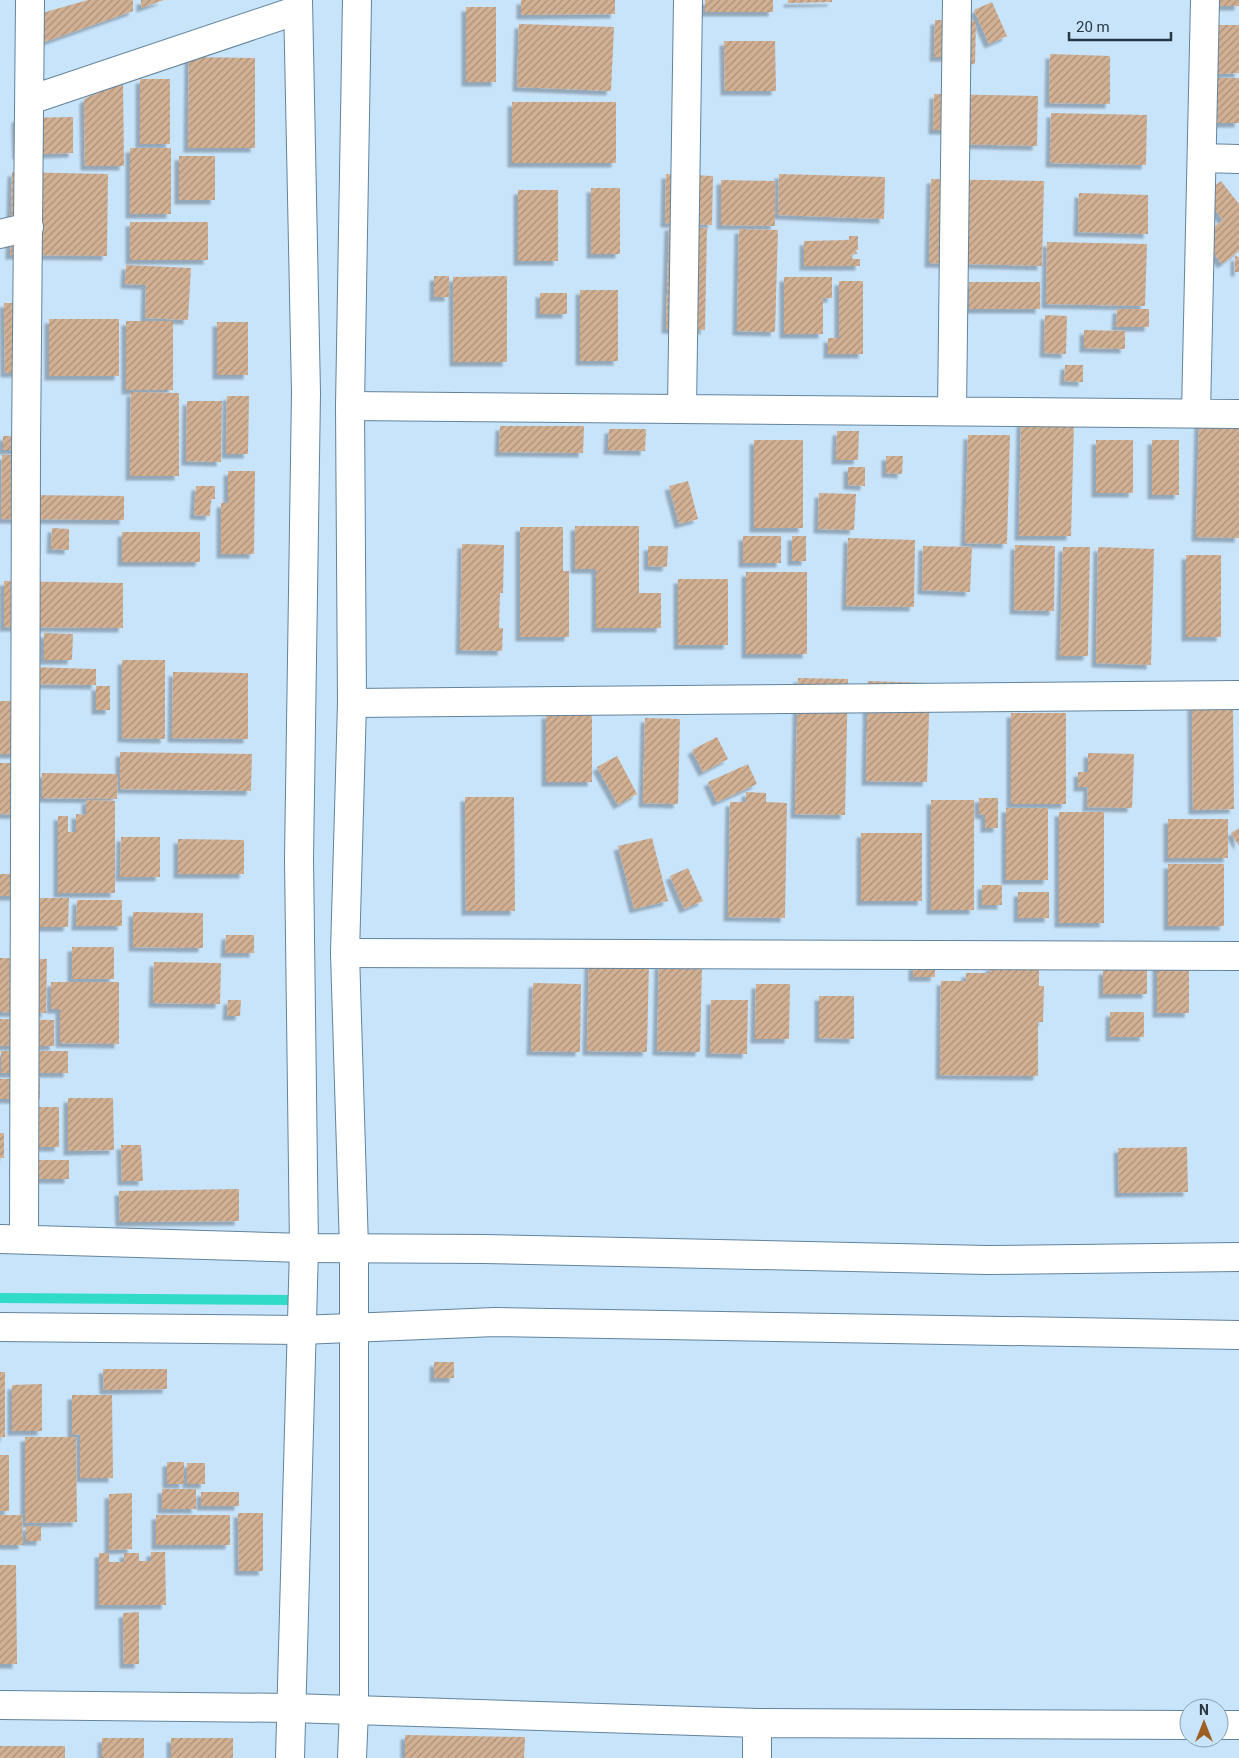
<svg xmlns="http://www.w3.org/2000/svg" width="1239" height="1758" font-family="Roboto,sans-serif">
<defs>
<pattern id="building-hatch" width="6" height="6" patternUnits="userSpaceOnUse" patternTransform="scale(1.25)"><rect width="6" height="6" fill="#d1b094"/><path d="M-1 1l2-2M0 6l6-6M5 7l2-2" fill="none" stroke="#aa907a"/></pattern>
<filter id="shadow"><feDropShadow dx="-4.5" dy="4.5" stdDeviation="1" flood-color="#0004"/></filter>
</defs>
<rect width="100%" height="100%" fill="#c8e4fb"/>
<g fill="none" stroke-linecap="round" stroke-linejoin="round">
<!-- stream -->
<path stroke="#30dbc7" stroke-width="10" d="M 0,1298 L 289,1300"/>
</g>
<!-- building -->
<path fill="url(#building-hatch)" filter="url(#shadow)" d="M 88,0 L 133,0 L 133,11 L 22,50 L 21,19 Z
M 141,0 L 164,0 L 141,8 Z
M 521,0 L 615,0 L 615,14 L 521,15 Z
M 705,0 L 773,0 L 773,12 L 705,12 Z
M 788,0 L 832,0 L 832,2 L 788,3 Z
M 1211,0 L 1239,0 L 1239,6 L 1211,6 Z
M 992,2 L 1007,36 L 989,44 L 974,10 Z
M 466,7 L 496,7 L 496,82 L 466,82 Z
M 935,20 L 976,21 L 975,64 L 961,63 L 961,57 L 934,57 Z
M 519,24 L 614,27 L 611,91 L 517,87 Z
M 1214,25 L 1239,25 L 1239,73 L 1215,74 Z
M 724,41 L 775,41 L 776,91 L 725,91 Z
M 1050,54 L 1110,56 L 1110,104 L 1049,103 Z
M 189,57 L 255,58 L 255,148 L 188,148 Z
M 1199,78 L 1239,78 L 1239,123 L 1199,123 Z
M 140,79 L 170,79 L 170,144 L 140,144 Z
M 123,81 L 124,166 L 85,166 L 84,99 Z
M 934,94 L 1038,96 L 1037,146 L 953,144 L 953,130 L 933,130 Z
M 512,102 L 616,102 L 616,163 L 512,163 Z
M 1051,113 L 1147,115 L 1146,165 L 1050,163 Z
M 73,117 L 73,153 L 17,155 L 16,118 Z
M 130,148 L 171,148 L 171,214 L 130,214 Z
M 179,156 L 215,156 L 215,200 L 179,200 Z
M 12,172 L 108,174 L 107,256 L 10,255 Z
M 666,174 L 713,176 L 712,225 L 665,223 Z
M 779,174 L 885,177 L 884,219 L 778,215 Z
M 931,179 L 1044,181 L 1042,266 L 929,263 Z
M 721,180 L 775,181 L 775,226 L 721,225 Z
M 1221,181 L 1239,204 L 1239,251 L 1222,264 L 1201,237 L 1223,220 L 1203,195 Z
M 591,188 L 620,188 L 620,254 L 591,254 Z
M 518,190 L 558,190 L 558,261 L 518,261 Z
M 1079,193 L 1148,195 L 1148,234 L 1078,232 Z
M 130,222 L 208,222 L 208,260 L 130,260 Z
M 669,226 L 707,228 L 705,330 L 666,329 Z
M 739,229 L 778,230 L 775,332 L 737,331 Z
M 849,236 L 858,236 L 858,250 L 856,250 L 857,254 L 852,254 L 852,259 L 860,259 L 860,266 L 804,266 L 804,241 L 849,240 Z
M 1047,242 L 1147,244 L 1145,306 L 1046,304 Z
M 1235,256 L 1239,257 L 1239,272 L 1235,272 Z
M 126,265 L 191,268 L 188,320 L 145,318 L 146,285 L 125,284 Z
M 434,276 L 449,276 L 449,297 L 434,297 Z
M 507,276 L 507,362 L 454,362 L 453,277 Z
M 784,277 L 832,277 L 832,298 L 823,298 L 823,334 L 784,334 Z
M 839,281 L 863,281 L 863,354 L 828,354 L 828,338 L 839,338 Z
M 969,282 L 1040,282 L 1040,309 L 969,309 Z
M 580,290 L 618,290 L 618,361 L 580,361 Z
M 540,293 L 567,293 L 567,314 L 540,314 Z
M 4,303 L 41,303 L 41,372 L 5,373 Z
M 1117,309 L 1149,309 L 1149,327 L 1116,327 Z
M 1045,315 L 1067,316 L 1066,354 L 1044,353 Z
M 49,319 L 119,319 L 119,376 L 49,376 Z
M 126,321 L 173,321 L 173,390 L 126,390 Z
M 217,322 L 248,322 L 248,375 L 217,375 Z
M 1084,330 L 1125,331 L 1125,349 L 1084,348 Z
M 1065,365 L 1083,365 L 1083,382 L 1064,381 Z
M 131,392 L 179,393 L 179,476 L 130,476 Z
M 227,396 L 249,396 L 248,454 L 226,454 Z
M 187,401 L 222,401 L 221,462 L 186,461 Z
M 1199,420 L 1239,421 L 1239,538 L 1196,537 Z
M 1021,422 L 1074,423 L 1071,536 L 1019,536 Z
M 500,426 L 584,426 L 583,453 L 499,452 Z
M 609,429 L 646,429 L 645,451 L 608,450 Z
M 837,431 L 859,431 L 858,460 L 836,460 Z
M 968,435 L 1010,435 L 1007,544 L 965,543 Z
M 3,436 L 37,436 L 37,450 L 3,450 Z
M 754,440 L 803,440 L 803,528 L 754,528 Z
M 1096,440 L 1133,440 L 1133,493 L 1096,493 Z
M 1152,440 L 1179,440 L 1179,495 L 1152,495 Z
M 2,455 L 24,455 L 23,495 L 124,496 L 124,520 L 1,519 Z
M 886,456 L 903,456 L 902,474 L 886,473 Z
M 848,467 L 865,467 L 865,486 L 848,485 Z
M 228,471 L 255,471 L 254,554 L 221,554 L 221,503 L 228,503 Z
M 688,481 L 698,519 L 679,524 L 669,486 Z
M 196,486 L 215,486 L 215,499 L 211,499 L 210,516 L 194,515 Z
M 819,493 L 856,494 L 854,530 L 818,529 Z
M 575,526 L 639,526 L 639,593 L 661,593 L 661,628 L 596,628 L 596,569 L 575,569 Z
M 520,527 L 563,527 L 563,571 L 569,571 L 569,637 L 520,637 Z
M 52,528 L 69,529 L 69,550 L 51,549 Z
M 122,532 L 200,532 L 200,562 L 122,562 Z
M 743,536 L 781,536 L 781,563 L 743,563 Z
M 792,536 L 806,536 L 806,561 L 792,561 Z
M 848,538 L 915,540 L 914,607 L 846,606 Z
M 462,544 L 504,545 L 503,593 L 500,593 L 499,628 L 503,628 L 502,651 L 460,650 Z
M 1015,545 L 1055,546 L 1054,611 L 1014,610 Z
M 648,546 L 668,546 L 667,567 L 648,566 Z
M 923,546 L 972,547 L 970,592 L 922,590 Z
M 1063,547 L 1090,547 L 1088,656 L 1060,656 Z
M 1098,547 L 1154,549 L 1151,665 L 1096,663 Z
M 1186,555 L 1221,555 L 1221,637 L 1186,637 Z
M 746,572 L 807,572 L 807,654 L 746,654 Z
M 678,579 L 728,579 L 728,645 L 678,645 Z
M 4,581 L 123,583 L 123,628 L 4,627 Z
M 44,633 L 73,634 L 72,660 L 44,660 Z
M 122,660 L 165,660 L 165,739 L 122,738 Z
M 31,667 L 96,669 L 96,685 L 31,684 Z
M 173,672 L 248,673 L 248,739 L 172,738 Z
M 798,678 L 848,679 L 845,815 L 795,814 Z
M 868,681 L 930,683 L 927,782 L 866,781 Z
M 96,686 L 110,686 L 110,710 L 96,710 Z
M 0,701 L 17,701 L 17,754 L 0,754 Z
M 1192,705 L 1233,705 L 1234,809 L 1193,810 Z
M 1011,713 L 1066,713 L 1066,804 L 1011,804 Z
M 546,714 L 592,714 L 592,782 L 546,782 Z
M 645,718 L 680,719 L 678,804 L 643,803 Z
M 717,737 L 728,759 L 703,772 L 692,750 Z
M 120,752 L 252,754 L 251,791 L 120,789 Z
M 1088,753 L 1134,754 L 1132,808 L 1087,807 L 1088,787 L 1078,787 L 1078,772 L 1088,772 Z
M 617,756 L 637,794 L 618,805 L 597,767 Z
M 0,763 L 34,763 L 34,815 L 0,814 Z
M 748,764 L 757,784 L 717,802 L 708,782 Z
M 42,773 L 118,774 L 117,799 L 42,798 Z
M 746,792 L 766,793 L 766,802 L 787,803 L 785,918 L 728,917 L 730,802 L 746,802 Z
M 465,797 L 514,797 L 515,911 L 466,911 Z
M 979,798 L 998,798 L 998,828 L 985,828 L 985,815 L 979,814 Z
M 86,800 L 115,801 L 115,893 L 58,893 L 58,816 L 68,816 L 68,832 L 76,832 L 76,814 L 86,815 Z
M 931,800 L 974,800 L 974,910 L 931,910 Z
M 1006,808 L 1048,808 L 1048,880 L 1006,880 Z
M 1059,812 L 1104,812 L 1104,923 L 1059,923 Z
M 1168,819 L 1228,819 L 1228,858 L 1168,858 Z
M 1239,828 L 1239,846 L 1231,833 Z
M 861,833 L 922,833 L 922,901 L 861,901 Z
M 121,837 L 160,837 L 160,877 L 120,877 Z
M 652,838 L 668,901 L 634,909 L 618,846 Z
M 178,839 L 244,840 L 244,874 L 178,874 Z
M 1168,864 L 1224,864 L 1224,926 L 1168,926 Z
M 688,868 L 703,901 L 684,909 L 670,876 Z
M 0,874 L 40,874 L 39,896 L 0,896 Z
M 982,885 L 1002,885 L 1002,905 L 982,905 Z
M 1018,892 L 1049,892 L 1049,918 L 1018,918 Z
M 21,898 L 69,898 L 68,927 L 20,927 Z
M 77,900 L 122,900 L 122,926 L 76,926 Z
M 133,912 L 203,913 L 203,948 L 133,947 Z
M 226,935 L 254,935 L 254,953 L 225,953 Z
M 72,947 L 114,947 L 114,979 L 72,979 Z
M 0,958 L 47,959 L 46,1013 L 0,1012 Z
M 589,960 L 649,961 L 647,1052 L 587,1051 Z
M 154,962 L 221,963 L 220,1004 L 153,1003 Z
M 659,964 L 702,965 L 700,1052 L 657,1051 Z
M 1157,964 L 1189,964 L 1189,1013 L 1157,1013 Z
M 913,965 L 935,965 L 935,977 L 913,977 Z
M 990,966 L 1039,966 L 1039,986 L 1044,986 L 1043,1022 L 1038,1022 L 1038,1076 L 940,1075 L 941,981 L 966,981 L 966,973 L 990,973 Z
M 1103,970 L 1147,970 L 1147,994 L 1103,994 Z
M 51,982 L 119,982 L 119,1044 L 60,1043 L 60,1009 L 51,1009 Z
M 533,983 L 581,984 L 580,1052 L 531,1051 Z
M 756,984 L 790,984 L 789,1039 L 755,1039 Z
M 819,996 L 854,996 L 854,1039 L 819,1038 Z
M 228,1000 L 241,1000 L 240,1016 L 227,1016 Z
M 711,1000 L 748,1000 L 747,1054 L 710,1053 Z
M 1110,1012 L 1144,1012 L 1144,1037 L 1110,1037 Z
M 0,1019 L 54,1020 L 54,1046 L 0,1046 Z
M 1,1051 L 68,1051 L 68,1073 L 1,1073 Z
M 0,1079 L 40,1079 L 40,1099 L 0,1099 Z
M 68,1098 L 113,1098 L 114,1150 L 68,1151 Z
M 30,1107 L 59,1107 L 59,1147 L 30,1147 Z
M 0,1133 L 4,1133 L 4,1158 L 0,1158 Z
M 121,1145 L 141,1145 L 143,1181 L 122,1181 Z
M 1187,1147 L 1188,1192 L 1119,1193 L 1118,1148 Z
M 15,1160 L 69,1160 L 69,1179 L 15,1179 Z
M 239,1189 L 239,1221 L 120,1222 L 119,1191 Z
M 434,1362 L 454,1362 L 454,1378 L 434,1378 Z
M 103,1369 L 167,1369 L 167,1389 L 104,1390 Z
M 0,1372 L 5,1372 L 5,1437 L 0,1437 Z
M 42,1384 L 42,1431 L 12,1431 L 12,1385 Z
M 72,1395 L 112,1395 L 113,1478 L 80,1478 L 80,1434 L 72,1435 Z
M 25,1437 L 76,1437 L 77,1522 L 25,1523 Z
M 0,1455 L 9,1455 L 9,1511 L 0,1511 Z
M 167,1462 L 184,1462 L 184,1484 L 167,1484 Z
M 187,1463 L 205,1463 L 205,1484 L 187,1484 Z
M 162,1489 L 196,1489 L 196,1509 L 162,1509 Z
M 201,1492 L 239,1492 L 239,1506 L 201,1506 Z
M 132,1493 L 132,1549 L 109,1550 L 109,1494 Z
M 238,1513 L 263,1513 L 263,1571 L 239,1571 Z
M 0,1515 L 22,1515 L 23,1545 L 0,1545 Z
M 156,1515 L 230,1515 L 230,1545 L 156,1545 Z
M 26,1526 L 41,1526 L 41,1541 L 26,1541 Z
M 151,1552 L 165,1552 L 166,1605 L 99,1605 L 99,1553 L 109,1553 L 109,1562 L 124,1562 L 124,1553 L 139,1553 L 139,1561 L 151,1561 Z
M 0,1565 L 16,1565 L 17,1664 L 0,1664 Z
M 139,1612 L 139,1664 L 124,1664 L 123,1613 Z
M 405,1735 L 525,1737 L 524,1758 L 405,1758 Z
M 102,1738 L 144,1738 L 144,1758 L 102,1758 Z
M 171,1738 L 233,1738 L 233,1758 L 171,1758 Z
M 0,1746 L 65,1746 L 65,1758 L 0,1758 Z"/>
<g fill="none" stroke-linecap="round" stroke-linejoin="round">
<!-- minor casing -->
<g stroke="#62839c" stroke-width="30">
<path id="minor" d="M 30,100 L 298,10
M 1202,158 L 1239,159
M 0,234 L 29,227
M 350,406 L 1239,414
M 682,409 L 688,0
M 952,411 L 957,0
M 1196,413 L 1205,0
M 352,703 L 1239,695
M 345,953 L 1239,956
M 0,1239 L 304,1248 L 484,1249 L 987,1260 L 1239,1257
M 24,1239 L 26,449 L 30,0
M 0,1327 L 301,1330 L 495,1322 L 1239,1335
M 0,1705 L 291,1708 L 757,1723 L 1189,1725
M 1219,1725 L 1239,1725
M 757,1758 L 757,1723"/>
</g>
<!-- major casing -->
<g stroke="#62839c" stroke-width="30">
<path id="major" d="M 290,1758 L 304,1248 L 299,859 L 306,393 L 298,0
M 352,1758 L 354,1710 L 354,1248 L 345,953 L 352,703 L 350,406 L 357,0"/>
</g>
<!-- minor -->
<use href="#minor" stroke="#fff" stroke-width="28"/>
<!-- major -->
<use href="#major" stroke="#fff" stroke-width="28"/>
</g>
<!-- north arrow -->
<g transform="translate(1204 1723)"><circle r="24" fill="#c8e4fb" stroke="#889fb1"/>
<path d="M0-4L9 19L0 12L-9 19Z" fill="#9c6122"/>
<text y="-8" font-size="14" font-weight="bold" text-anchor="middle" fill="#293742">N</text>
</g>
<!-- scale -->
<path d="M1069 32v8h102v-8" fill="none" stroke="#293742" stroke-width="2.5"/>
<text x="1076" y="32" font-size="15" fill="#293742" stroke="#c8e4fb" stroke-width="4" paint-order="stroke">20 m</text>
</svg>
